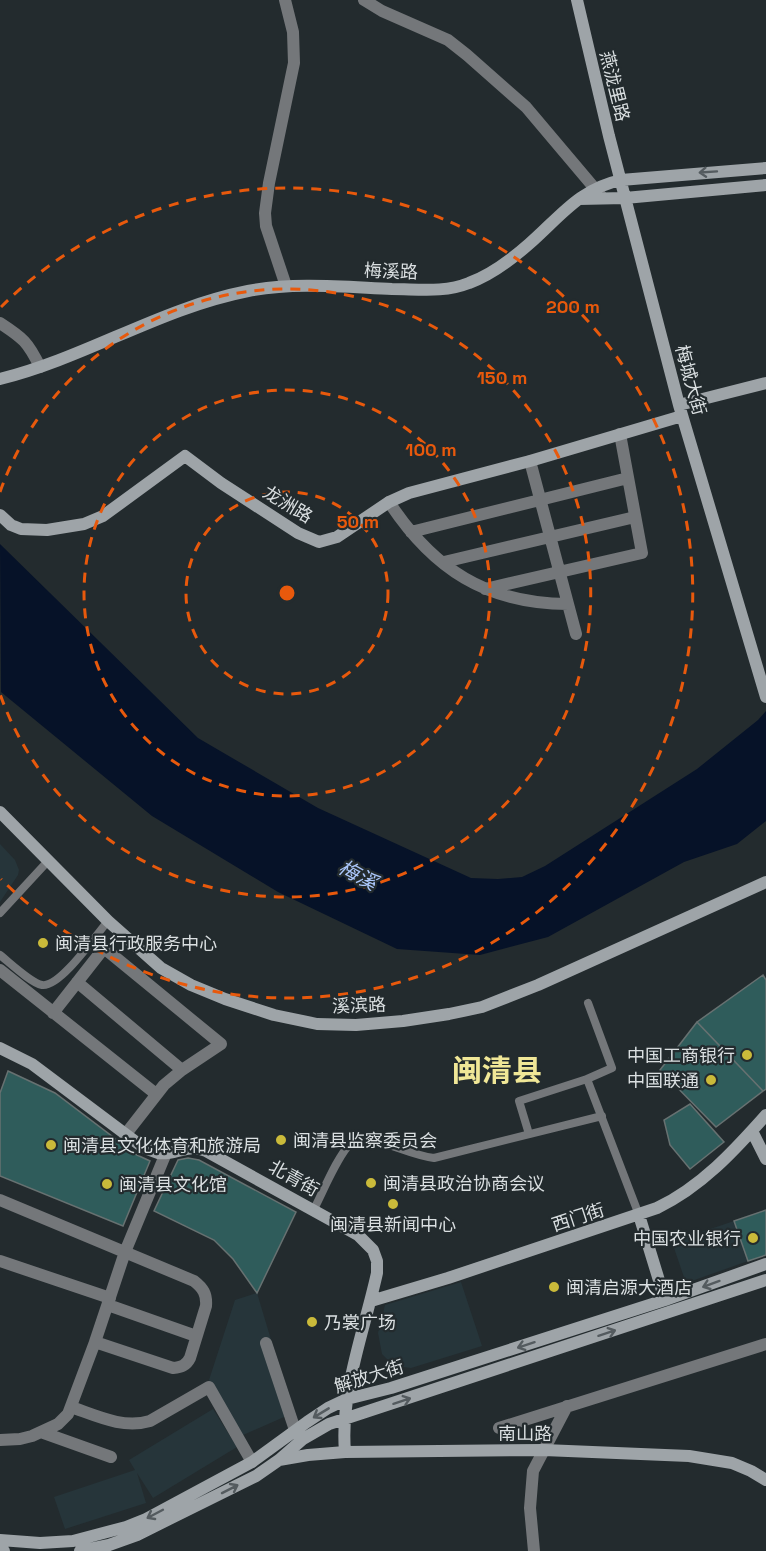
<svg xmlns="http://www.w3.org/2000/svg" width="766" height="1551" font-family="'Space Grotesk','Noto Sans SC',sans-serif">
<rect width="100%" height="100%" fill="#232b2e"/>
<!-- built -->
<path fill="#26353a" d="M 0,844 L 15,860 L 19,870 L 18,875 L 0,902 Z
M 734,1221 L 748,1261 L 686,1283 L 672,1242 Z
M 461,1282 L 482,1346 L 411,1368 L 396,1366 L 389,1361 L 382,1354 L 378,1333 L 385,1305 Z
M 257,1293 L 293,1413 L 243,1435 L 209,1380 L 235,1300 Z
M 213,1409 L 237,1447 L 153,1498 L 137,1473 L 146,1503 L 65,1529 L 54,1497 L 135,1470 L 129,1460 Z"/>
<!-- water -->
<path fill="#061228" d="M 0,544 L 198,738 L 318,808 L 471,878 L 498,879 L 522,877 L 545,866 L 697,769 L 758,720 L 766,711 L 766,821 L 737,844 L 684,862 L 548,937 L 480,955 L 397,949 L 278,892 L 152,816 L 1,692 Z"/>
<!-- building -->
<path fill="#2f5c5b" stroke="#677171" stroke-width="1.5" d="M 763,975 L 766,980 L 766,1089 L 763,1091 L 697,1022 Z
M 697,1022 L 763,1091 L 716,1127 L 660,1070 Z
M 8,1071 L 55,1093 L 137,1155 L 150,1161 L 123,1226 L 0,1176 L 0,1093 Z
M 690,1104 L 724,1142 L 690,1169 L 670,1145 L 664,1120 Z
M 188,1158 L 199,1160 L 296,1212 L 257,1293 L 233,1259 L 214,1240 L 154,1211 L 178,1160 Z
M 766,1210 L 766,1255 L 748,1261 L 734,1221 Z"/>
<g fill="none" stroke-linecap="round" stroke-linejoin="round">
<!-- lane -->
<path stroke="#74777a" stroke-width="8" d="M 0,913 L 48,861
M 0,955 C 9,962 31,983 42,985 C 60,988 96,935 108,921
M 588,1003 L 612,1068 L 587,1079 L 639,1215
M 529,1134 L 519,1101 L 587,1079
M 314,1209 C 323,1192 337,1157 350,1144 C 355,1140 360,1138 367,1139 C 390,1143 411,1155 434,1158 L 602,1116"/>
<!-- street -->
<path stroke="#74777a" stroke-width="12" d="M 285,0 L 293,32 L 294,63 L 269,183 L 265,213 L 266,226 L 286,286
M 364,0 L 382,11 L 448,40 L 467,55 L 526,107 L 602,197
M 0,323 C 23,338 28,342 40,367
M 530,461 L 576,634
M 389,502 C 433,569 487,604 568,604
M 411,532 L 628,478
M 444,562 L 635,517
M 485,589 L 642,553 L 620,434
M 0,970 L 156,1094
M 77,982 L 182,1070
M 53,1013 L 104,948 L 221,1044 L 182,1070 L 164,1085 L 125,1135
M 0,1200 L 194,1281 C 203,1288 207,1294 206,1306 L 190,1358 C 186,1366 181,1367 173,1368 L 95,1342
M 0,1261 L 110,1298
M 108,1305 L 196,1336
M 266,1343 L 295,1430
M 71,1407 C 97,1416 123,1429 150,1421 L 209,1387 L 252,1462
M 499,1428 L 766,1344
M 41,1432 L 111,1457
M 0,1440 L 20,1439 L 32,1436 L 58,1424 L 68,1414 L 95,1342 L 125,1252 L 166,1153
M 534,1551 L 530,1508 L 533,1471 L 567,1406"/>
<!-- secondary -->
<path stroke="#9ea4a8" stroke-width="12" d="M 577,0 L 609,136 L 679,405 L 766,697
M 579,199 L 625,198 L 766,185
M 0,379 C 85,358 161,308 248,291 C 295,282 344,287 392,289 C 418,289 444,293 469,283 C 491,275 512,259 529,244 C 560,217 579,189 621,180 L 766,168
M 679,405 L 766,383
M 0,515 L 11,525 L 21,529 L 47,530 L 84,524 L 103,516 L 185,456 L 221,483 L 298,533 L 319,542 L 337,537 L 389,502 L 409,493 L 530,461 L 682,416
M 0,812 L 108,921 L 161,968 L 191,985 L 225,999 L 274,1015 L 317,1024 L 356,1025 L 403,1021 L 449,1014 L 482,1007 L 538,985 L 766,882
M 0,1048 L 32,1064 L 140,1145 C 145,1148 151,1151 158,1153 C 175,1156 186,1143 206,1151 L 358,1235 L 373,1250 L 377,1261 L 377,1273 C 364,1332 340,1392 345,1452
M 752,1131 L 766,1159
M 639,1215 L 665,1300
M 371,1301 L 448,1278 L 657,1208 C 701,1187 734,1151 766,1115
M 279,1460 L 308,1455 L 345,1452 L 544,1450 L 689,1456 L 732,1463 L 751,1471 L 766,1480
M 0,1540 L 40,1543 L 73,1541 L 126,1527 L 146,1519 L 252,1462 L 307,1422 L 328,1408 L 347,1399 L 391,1388 L 665,1300 L 766,1264
M 0,1551 L 4,1551
M 80,1551 L 109,1545 L 137,1535 L 256,1476 L 279,1460 L 303,1439 L 329,1424 L 766,1280"/>
</g>
<!-- one-way arrows -->
<defs><path id="oneway-shaft" d="M-6 0H5M1.5-3L5.5 0L1.5 3" fill="none" stroke-width="1.6" stroke-linecap="round" stroke-linejoin="round" transform="scale(1.5)"/></defs>
<g stroke="#545b5f">
<use href="#oneway-shaft" transform="translate(708 172) rotate(176)"/>
<use href="#oneway-shaft" transform="translate(711 1284) rotate(160)"/>
<use href="#oneway-shaft" transform="translate(607 1333) rotate(-18)"/>
<use href="#oneway-shaft" transform="translate(526 1345) rotate(162)"/>
<use href="#oneway-shaft" transform="translate(402 1401) rotate(-18)"/>
<use href="#oneway-shaft" transform="translate(321 1413) rotate(149)"/>
<use href="#oneway-shaft" transform="translate(230 1489) rotate(-27)"/>
<use href="#oneway-shaft" transform="translate(155 1514) rotate(152)"/>
</g>
<!-- distance rings -->
<g fill="none" stroke="#e8590c" stroke-width="3" stroke-dasharray="10 8">
<circle cx="287" cy="593" r="101"/>
<circle cx="287" cy="593" r="203"/>
<path d="M0 492A304 304 0 1 1 0 694"/>
<path d="M1 307A405 405 0 1 1 1 879"/>
</g>
<!-- markers -->
<g fill="#caba3a" stroke="#232b2e" stroke-width="2">
<circle cx="43" cy="943" r="6"/>
<circle cx="747" cy="1055" r="6"/>
<circle cx="711" cy="1080" r="6"/>
<circle cx="281" cy="1140" r="6"/>
<circle cx="51" cy="1145" r="6"/>
<circle cx="371" cy="1183" r="6"/>
<circle cx="107" cy="1184" r="6"/>
<circle cx="393" cy="1204" r="6"/>
<circle cx="753" cy="1238" r="6"/>
<circle cx="554" cy="1287" r="6"/>
<circle cx="312" cy="1322" r="6"/>
</g>
<g text-anchor="middle" dominant-baseline="central" stroke-width="4.5" stroke-linejoin="round" paint-order="stroke">
<!-- street labels -->
<g font-size="18" fill="#dadfe1" stroke="#232b2e">
<text transform="translate(615 86) rotate(76)">燕泷里路</text>
<text transform="translate(391 271) rotate(2)">梅溪路</text>
<text transform="translate(691 380) rotate(75)">梅城大街</text>
<text transform="translate(288 504) rotate(31)">龙洲路</text>
<text transform="translate(359 1005) rotate(-2)">溪滨路</text>
<text transform="translate(294 1178) rotate(29)">北青街</text>
<text transform="translate(578 1217) rotate(-18)">西门街</text>
<text transform="translate(369 1376) rotate(-17)">解放大街</text>
<text x="525" y="1433">南山路</text>
</g>
<!-- poi labels -->
<g font-size="18" fill="#dadfe1" stroke="#232b2e" text-anchor="start">
<text x="55" y="943">闽清县行政服务中心</text>
<text x="735" y="1055" text-anchor="end">中国工商银行</text>
<text x="699" y="1080" text-anchor="end">中国联通</text>
<text x="293" y="1140">闽清县监察委员会</text>
<text x="63" y="1145">闽清县文化体育和旅游局</text>
<text x="383" y="1183">闽清县政治协商会议</text>
<text x="119" y="1184">闽清县文化馆</text>
<text x="393" y="1224" text-anchor="middle">闽清县新闻中心</text>
<text x="741" y="1238" text-anchor="end">中国农业银行</text>
<text x="566" y="1287">闽清启源大酒店</text>
<text x="324" y="1322">乃裳广场</text>
</g>
<!-- water labels -->
<g font-size="20" font-style="italic" fill="#abc7fb" stroke="#232b2e">
<text transform="translate(358 875) rotate(28)">梅溪</text>
</g>
<!-- town labels -->
<g font-size="30" font-weight="bold" fill="#f0e797" stroke="#232b2e">
<text x="497" y="1070">闽清县</text>
</g>
</g>
<circle cx="287" cy="593" r="9" fill="#e8590c" stroke="#232b2e" stroke-width="3"/>
<g font-size="18" text-anchor="middle" font-weight="bold" fill="#e8590c" stroke="#232b2e" stroke-width="4.5" stroke-linejoin="round" paint-order="stroke">
<text x="573" y="313">200 m</text>
<text x="502" y="384">150 m</text>
<text x="431" y="456">100 m</text>
<text x="358" y="528">50 m</text>
</g>
</svg>
